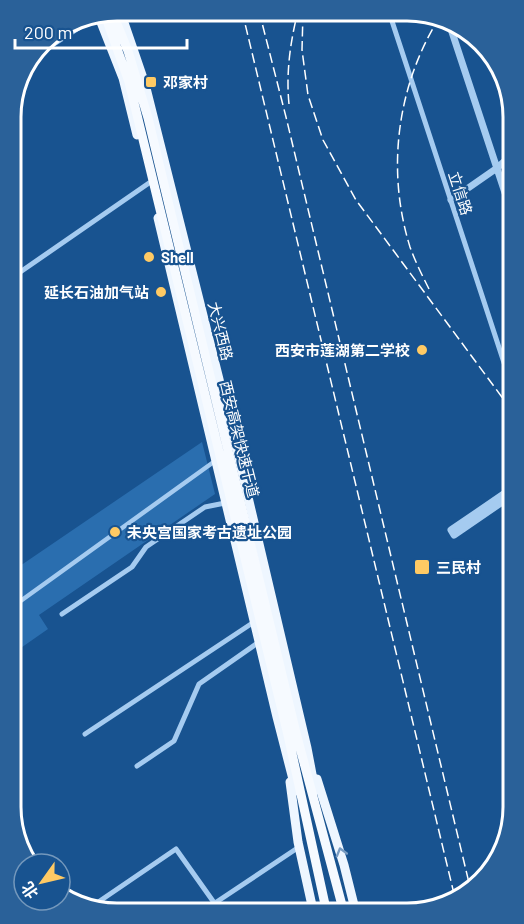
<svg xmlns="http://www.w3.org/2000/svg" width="524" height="924" font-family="Barlow,'Noto Sans SC',sans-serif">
<rect width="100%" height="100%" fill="#185390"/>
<!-- green -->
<path fill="#2a6eaf" d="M 202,442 L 215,494 L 39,615 L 48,629 L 15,652 L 14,570 Z"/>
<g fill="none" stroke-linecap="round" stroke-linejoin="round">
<!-- pedestrian -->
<path stroke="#a5cbf0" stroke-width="4.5" d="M 15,605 L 215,461"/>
<!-- minor -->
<path stroke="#a5cbf0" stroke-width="5" d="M 389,12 L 510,381
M 37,55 L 88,22
M 13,277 L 149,183
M 62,614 L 132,567 L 146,547 L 205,507 L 225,503
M 85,734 L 254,622
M 137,766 L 174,741 L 199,684 L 259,642
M 215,903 L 299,847
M 91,907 L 176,849 L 220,911"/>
<!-- tertiary -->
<path stroke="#a5cbf0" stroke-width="7" d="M 449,23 L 509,205
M 451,200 L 497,168 L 508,158
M 454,535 L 451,530 L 511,489
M 454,535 L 511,496"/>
<!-- primary -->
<path stroke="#eef6ff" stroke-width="9" d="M 120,11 L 145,84 L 240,463 L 307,748 L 315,790
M 99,17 L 123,78 L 137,135
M 158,218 L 277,717 L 296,791
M 317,779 L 344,865 L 355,909
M 290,782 L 298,842 L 313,910"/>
<!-- trunk -->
<path stroke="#f6faff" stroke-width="9" d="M 112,12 L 128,51 L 148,118 L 296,733 L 343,909
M 105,15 L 129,82 L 288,735 L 326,909"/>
<!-- rail -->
<path stroke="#fff" stroke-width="1.5" stroke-dasharray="10 4.5" stroke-linecap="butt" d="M 242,11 L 455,898
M 259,11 L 286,117 L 470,887
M 303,12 L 302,50 L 308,95 L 323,140 L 356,200 L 510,408
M 289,104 C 286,74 290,44 297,15
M 429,289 C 422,275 415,261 410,247 C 386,170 397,86 439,18"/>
</g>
<!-- one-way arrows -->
<defs><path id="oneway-chevron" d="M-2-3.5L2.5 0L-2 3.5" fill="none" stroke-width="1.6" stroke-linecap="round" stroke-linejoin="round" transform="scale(1.5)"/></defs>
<use stroke="#789cc2" href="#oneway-chevron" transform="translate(341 852) rotate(-106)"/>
<!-- markers -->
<g fill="#ffca64" stroke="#185390" stroke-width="2">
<rect x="145" y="76" width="12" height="12" rx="3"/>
<circle cx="149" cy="257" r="6"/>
<circle cx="161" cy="292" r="6"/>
<circle cx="422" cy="350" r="6"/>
<circle cx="115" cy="532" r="6"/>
<rect x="414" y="559" width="16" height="16" rx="3"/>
</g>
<g text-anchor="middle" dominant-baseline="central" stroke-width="4.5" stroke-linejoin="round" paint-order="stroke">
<!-- poi labels -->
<g font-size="15" font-weight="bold" fill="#fff" stroke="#185390" text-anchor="start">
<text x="163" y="82">邓家村</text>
<text x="161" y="257">Shell</text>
<text x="149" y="292" text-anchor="end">延长石油加气站</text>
<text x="410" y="350" text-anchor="end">西安市莲湖第二学校</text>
<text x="127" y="532">未央宫国家考古遗址公园</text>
<text x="436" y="567">三民村</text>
</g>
<!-- street labels -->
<g font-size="15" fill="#fff" stroke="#185390">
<text transform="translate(461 193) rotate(72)">立信路</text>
<text transform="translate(221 331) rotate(76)">大兴西路</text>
<text transform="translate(240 439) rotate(76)">西安高架快速干道</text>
</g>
</g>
<!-- crop -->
<path d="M0 0H524V924H0ZM117 21H407A96 96 0 0 1 503 117V807A96 96 0 0 1 407 903H117A96 96 0 0 1 21 807V117A96 96 0 0 1 117 21Z" fill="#2a6199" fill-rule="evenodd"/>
<path fill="none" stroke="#fff" stroke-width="3" d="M117 21H407A96 96 0 0 1 503 117V807A96 96 0 0 1 407 903H117A96 96 0 0 1 21 807V117A96 96 0 0 1 117 21Z"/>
<!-- north arrow -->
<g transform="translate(42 882) rotate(236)"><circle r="28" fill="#185390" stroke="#7498bc" stroke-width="1.5"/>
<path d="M0-4.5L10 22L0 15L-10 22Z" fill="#ffca64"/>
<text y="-9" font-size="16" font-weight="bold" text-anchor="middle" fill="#ffffff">北</text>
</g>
<!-- scale -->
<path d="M15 39v9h172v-9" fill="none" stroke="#ffffff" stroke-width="3"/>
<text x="24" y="39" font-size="18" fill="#ffffff" stroke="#185390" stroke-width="4.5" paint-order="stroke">200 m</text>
</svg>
